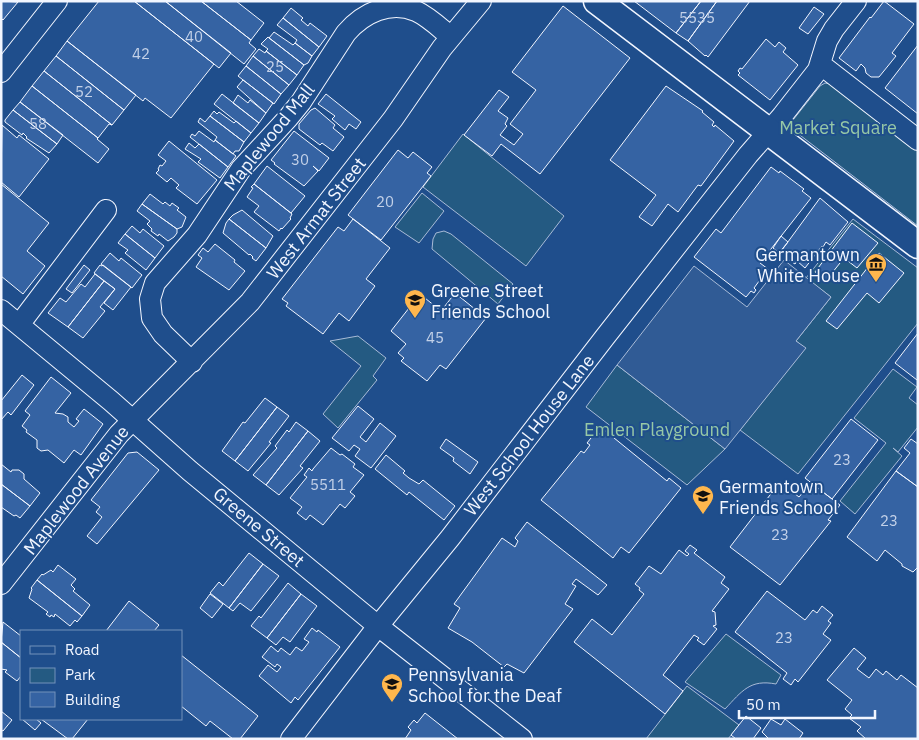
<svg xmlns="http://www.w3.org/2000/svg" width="919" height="740" font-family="'IBM Plex Sans',sans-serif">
<rect width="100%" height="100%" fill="#1f4e8c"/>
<!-- green -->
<path fill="#245a82" stroke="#a8bbd7" d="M 825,83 L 831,84 L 837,87 L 918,150 L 918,226 L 792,129 L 791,125 L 793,120 L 820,86 Z
M 463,134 L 564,216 L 526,266 L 423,187 Z
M 422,193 L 444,211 L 419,243 L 395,227 Z
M 853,219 L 918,268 L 918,323 L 798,474 L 740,430 L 805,348 L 796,341 L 831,297 L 806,278 Z
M 444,231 L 451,234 L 513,284 L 498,304 L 432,249 L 433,239 L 436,233 Z
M 358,336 L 386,358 L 373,376 L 377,380 L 338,428 L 323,414 L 361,366 L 330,341 Z
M 617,365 L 725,449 L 687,485 L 586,407 Z
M 893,369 L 917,387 L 909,398 L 918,405 L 918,427 L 898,452 L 893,448 L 902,456 L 855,514 L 840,501 L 886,443 L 854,418 Z
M 726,634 L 781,675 L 776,684 C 750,679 742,691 725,709 L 685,682 Z
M 687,686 L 739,725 L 728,739 L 646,739 Z"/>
<!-- parking -->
<path fill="#305b95" stroke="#a8bbd7" d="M 784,260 L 831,297 L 796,341 L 806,348 L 725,449 L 617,365 L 694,266 L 747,307 Z"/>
<!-- building -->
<path fill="#3563a3" stroke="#f2f6ff" d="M 1,1 L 18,2 L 3,20 L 1,18 Z
M 99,1 L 134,1 L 214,64 L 171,118 L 145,98 L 143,101 L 67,41 Z
M 134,1 L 165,1 L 231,53 L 219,68 Z
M 165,1 L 201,1 L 251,40 L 249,43 L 256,49 L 244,64 Z
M 201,1 L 236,1 L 264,23 L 251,40 Z
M 634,1 L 701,1 L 676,33 Z
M 701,1 L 717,1 L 688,41 L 676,33 Z
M 717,1 L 750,1 L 708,57 L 706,55 L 705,56 L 688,41 Z
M 884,1 L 914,24 L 892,53 L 896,56 L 879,77 L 871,77 L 866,73 L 865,68 L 861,64 L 856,71 L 839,58 L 870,17 L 871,18 Z
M 563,6 L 630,58 L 540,174 L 501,144 L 492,156 L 464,135 L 499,90 L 509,97 L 498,111 L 508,118 L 505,124 L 507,126 L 500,135 L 514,145 L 523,134 L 510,124 L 536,90 L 512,72 Z
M 814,7 L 824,14 L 808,34 L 799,28 Z
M 291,8 L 303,18 L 301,20 L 308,26 L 310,23 L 327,36 L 319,47 L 283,18 Z
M 283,18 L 319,47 L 312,56 L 295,43 L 297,40 L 277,25 Z
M 274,32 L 293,45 L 295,43 L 312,56 L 308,63 L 304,65 L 269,38 Z
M 268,37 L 304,65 L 297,75 L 266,51 L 268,49 L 261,44 Z
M 766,39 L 775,47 L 779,42 L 786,48 L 783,52 L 798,65 L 770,100 L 738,75 L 740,73 L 738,71 L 740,68 L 742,69 Z
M 67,41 L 136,95 L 124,110 L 56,56 Z
M 918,45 L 918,114 L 885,88 Z
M 259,49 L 265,53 L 266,51 L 297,75 L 289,85 L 253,56 Z
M 56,56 L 124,110 L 112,125 L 44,71 Z
M 253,56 L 289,85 L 281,94 L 246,66 Z
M 246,66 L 281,94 L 274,104 L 238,76 Z
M 44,71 L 112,125 L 109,124 L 98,138 L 32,86 Z
M 243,80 L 273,103 L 266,113 L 237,87 Z
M 32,86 L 98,138 L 97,139 L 109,149 L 98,163 L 20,102 Z
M 666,86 L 703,111 L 702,112 L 714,122 L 712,125 L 714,127 L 715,125 L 734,141 L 701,186 L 698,185 L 678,212 L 668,204 L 652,226 L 639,217 L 656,195 L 610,160 Z
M 222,94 L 259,123 L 251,133 L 214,104 Z
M 326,94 L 361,122 L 356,129 L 349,124 L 345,130 L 332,119 L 335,116 L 318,104 Z
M 238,95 L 248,103 L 250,100 L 266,113 L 259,123 L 233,103 Z
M 20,102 L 63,135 L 57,144 L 13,110 Z
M 315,108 L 335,125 L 333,128 L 344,137 L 333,151 L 322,143 L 320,145 L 299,129 L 299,124 L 311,110 Z
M 13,110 L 57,144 L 49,153 L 26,138 L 27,137 L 23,133 L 22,135 L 5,122 L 5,120 Z
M 214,111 L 217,114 L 219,112 L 234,123 L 236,121 L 251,133 L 244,142 L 210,116 Z
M 210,116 L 244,142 L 239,151 L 235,151 L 233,154 L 215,140 L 217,137 L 198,122 L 200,118 L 205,122 Z
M 2,125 L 17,138 L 19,135 L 49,159 L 19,197 L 1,182 Z
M 199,131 L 214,142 L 215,140 L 236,156 L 228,167 L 190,137 L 192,134 L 195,136 Z
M 294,131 L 329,158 L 319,171 L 313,166 L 318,171 L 304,186 L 274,164 L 275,163 L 271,160 Z
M 169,141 L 217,180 L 197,204 L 176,188 L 179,185 L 171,178 L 167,182 L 156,173 L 159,170 L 158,169 L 160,165 L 162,166 L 166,161 L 158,155 Z
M 189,143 L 195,148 L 199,144 L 228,167 L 220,178 L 198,162 L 201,159 L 185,149 Z
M 398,150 L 408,158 L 413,152 L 432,167 L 427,173 L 431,176 L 381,240 L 348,215 Z
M 267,166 L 305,196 L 291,213 L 254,184 Z
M 771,167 L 779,173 L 780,171 L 804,189 L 802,191 L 811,198 L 760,263 L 768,269 L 754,288 L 756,290 L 754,293 L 751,291 L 746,297 L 694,257 L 716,229 L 721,233 Z
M 1,184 L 49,223 L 27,251 L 45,266 L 23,294 L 1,276 Z
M 254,184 L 292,214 L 290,218 L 291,219 L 282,229 L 281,228 L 279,231 L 254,212 L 259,206 L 247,197 L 253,188 L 251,187 Z
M 150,194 L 163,204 L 165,202 L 170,206 L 172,203 L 179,208 L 177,210 L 186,217 L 182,227 L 177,229 L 142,204 Z
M 820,198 L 848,222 L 830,245 L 826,242 L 823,247 L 822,246 L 805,268 L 797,261 L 795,264 L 786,258 L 789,255 L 782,250 Z
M 142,204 L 177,229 L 177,233 L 174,237 L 168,241 L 159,234 L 158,236 L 151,231 L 152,229 L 147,224 L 150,221 L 137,211 Z
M 242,210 L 273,236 L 266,248 L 229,219 L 233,215 Z
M 229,219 L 266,248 L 256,261 L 252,258 L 253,257 L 250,254 L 249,255 L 223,233 L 226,223 Z
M 353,219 L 390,248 L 366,279 L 375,286 L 349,321 L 339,313 L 323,334 L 286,306 L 288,303 L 282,299 L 338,227 L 344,231 Z
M 852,223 L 878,243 L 857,268 L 844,258 L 824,283 L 821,280 L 822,277 L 815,272 Z
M 132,226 L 140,233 L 143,229 L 164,246 L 155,258 L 125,234 Z
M 125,234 L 155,258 L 146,270 L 125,253 L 128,250 L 118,243 Z
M 781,236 L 788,242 L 779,253 L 773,248 Z
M 215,244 L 235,260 L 234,262 L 245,271 L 229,290 L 196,267 L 202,258 L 198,255 L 203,248 L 208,252 Z
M 110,253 L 119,261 L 121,258 L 142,275 L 132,288 L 101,264 Z
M 879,253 L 904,273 L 879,303 L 867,293 L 837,329 L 826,321 Z
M 84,265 L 90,270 L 72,293 L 66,289 Z
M 100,265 L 102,266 L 103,265 L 131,287 L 113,310 L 104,303 L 115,289 L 94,273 Z
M 95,274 L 104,281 L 68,327 L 48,313 L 60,298 L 66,302 L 81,284 L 85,287 Z
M 104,281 L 115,289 L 100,307 L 105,311 L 83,338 L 68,327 Z
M 455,293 L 486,318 L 446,369 L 440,365 L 427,381 L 401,361 L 404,358 L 398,353 L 406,344 L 391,331 L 420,294 L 441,311 Z
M 918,333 L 918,379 L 917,380 L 895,363 Z
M 22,375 L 34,385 L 11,415 L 8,412 L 1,420 L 1,401 Z
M 51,377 L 71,393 L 55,413 L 63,414 L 68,417 L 68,422 L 74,427 L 79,421 L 76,419 L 84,409 L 103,424 L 81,455 L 74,450 L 64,463 L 48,450 L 41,451 L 37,448 L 37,440 L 26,432 L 27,430 L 22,426 L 30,415 L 25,411 Z
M 265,398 L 277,407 L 235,461 L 222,451 L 243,422 L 245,423 Z
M 358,406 L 374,419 L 360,437 L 366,442 L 380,423 L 396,436 L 371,468 L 355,456 L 360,449 L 354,445 L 349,451 L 332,438 Z
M 277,407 L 289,416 L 269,442 L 271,443 L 248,471 L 235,461 Z
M 851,419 L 878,440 L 832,499 L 805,478 Z
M 296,422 L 308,431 L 266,485 L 253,475 L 277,448 L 275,446 L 287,430 L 289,432 Z
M 603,429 L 667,481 L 669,478 L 681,488 L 629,553 L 621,547 L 613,558 L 541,500 L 581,451 L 584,453 L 590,445 L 587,443 L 595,433 L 598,436 Z
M 308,431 L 320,441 L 300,466 L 303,468 L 279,495 L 266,485 Z
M 446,439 L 478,462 L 470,474 L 453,461 L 454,458 L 440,448 Z
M 911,439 L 918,444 L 918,487 L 896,471 L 910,453 L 904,448 Z
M 331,448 L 340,455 L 342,454 L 355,464 L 353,467 L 364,475 L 350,492 L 355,496 L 345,508 L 340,504 L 323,525 L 310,515 L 306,520 L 297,513 L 302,507 L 290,498 L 307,477 L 304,475 L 309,468 L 312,471 L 313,469 Z
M 137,452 L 159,470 L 97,544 L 87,536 L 102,517 L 96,512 L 100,507 L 91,500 L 128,453 Z
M 386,455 L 405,471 L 403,473 L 409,478 L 419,484 L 423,480 L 455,506 L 444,520 L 409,492 L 407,495 L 375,469 Z
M 1,464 L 11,472 L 12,470 L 19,470 L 24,474 L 24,479 L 40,493 L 30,506 L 1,484 Z
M 896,471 L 918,487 L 918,567 L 913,572 L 902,566 L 902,564 L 885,550 L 877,561 L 847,537 Z
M 780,482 L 799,497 L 811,483 L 840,505 L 828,520 L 831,521 L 780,585 L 730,547 Z
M 1,484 L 30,506 L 20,518 L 16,515 L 14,516 L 1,507 Z
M 527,522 L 607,585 L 598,595 L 576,579 L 572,584 L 576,586 L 565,604 L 573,609 L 524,673 L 507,664 L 504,667 L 472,642 L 448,628 L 460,608 L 454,604 L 502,538 L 515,547 L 518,541 L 515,538 Z
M 690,545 L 697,550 L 694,553 L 725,577 L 721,583 L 729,589 L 712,611 L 715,612 L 716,625 L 713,626 L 717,629 L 704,645 L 697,640 L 699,638 L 694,635 L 663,675 L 683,691 L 665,714 L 574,642 L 592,619 L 612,635 L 644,594 L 639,590 L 640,588 L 635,584 L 649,566 L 661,574 L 679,550 L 687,556 L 689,554 L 685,551 Z
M 249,553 L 263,564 L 229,608 L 210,593 L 219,582 L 223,586 Z
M 263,564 L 279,576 L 251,611 L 240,603 L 233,611 L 229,608 Z
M 58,565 L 76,579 L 71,585 L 75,589 L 73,591 L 90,605 L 82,616 L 37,580 L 42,574 L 43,575 L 51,570 L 53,572 Z
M 37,580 L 82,616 L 77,622 L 75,620 L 70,626 L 55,614 L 54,617 L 51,615 L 50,617 L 46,614 L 48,612 L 29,598 L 32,589 L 31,588 Z
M 288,583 L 301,594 L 267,638 L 251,626 L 259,616 L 261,618 Z
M 767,591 L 805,620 L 813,610 L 817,613 L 822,606 L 833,615 L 828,621 L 831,623 L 823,634 L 831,640 L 798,682 L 795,679 L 791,685 L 783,679 L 787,673 L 735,632 Z
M 210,594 L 223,604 L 212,618 L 200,608 Z
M 301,594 L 317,606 L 290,642 L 283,637 L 276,645 L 267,638 Z
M 129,601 L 159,625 L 154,631 L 106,631 Z
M 3,622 L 21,636 L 21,658 L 1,642 Z
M 312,628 L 317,632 L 318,630 L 340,647 L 298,700 L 295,697 L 291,703 L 259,676 L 268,665 L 277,672 L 281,667 L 277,664 L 275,667 L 262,657 L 271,646 L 278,652 L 281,648 L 290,655 L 296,647 L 302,651 L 309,642 L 304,639 Z
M 1,642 L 21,658 L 21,676 L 17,681 L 5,672 L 7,670 L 1,669 Z
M 854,648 L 866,658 L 857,669 L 869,678 L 876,669 L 883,675 L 886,671 L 897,680 L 901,675 L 918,688 L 918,739 L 866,739 L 857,731 L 861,727 L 849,718 L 852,715 L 845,709 L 852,700 L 827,680 Z
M 181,655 L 258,716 L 240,739 L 233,739 L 210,721 L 206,726 L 181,706 Z
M 1,711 L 12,720 L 3,731 L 1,730 Z
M 425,713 L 458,739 L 405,739 L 411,730 L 408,727 L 414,720 L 417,723 Z
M 746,716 L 761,728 L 753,739 L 736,739 L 731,735 Z
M 22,719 L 36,719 L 41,723 L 35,730 Z
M 41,719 L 88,719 L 72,739 L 68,739 Z
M 771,719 L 781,725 L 785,719 L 803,733 L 799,739 L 769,739 L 762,732 Z"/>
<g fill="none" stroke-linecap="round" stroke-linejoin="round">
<!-- minor casing -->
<g stroke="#f2f6ff" stroke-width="22">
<path id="minor" d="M 820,64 L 918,140
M 1,72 L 57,1
M 1,310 L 111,401 L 190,471 L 378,626 L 522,739
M 19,325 L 106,210
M 192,362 L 163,334 L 152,318 L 150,299 L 155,283 L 197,235 L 241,169 L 288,118 L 301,102 L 346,33 C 363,13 390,0 416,11 C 429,17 440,28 451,37
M 1,584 L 119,434 L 250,302 L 393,119 L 442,48 L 481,1
M 291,739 L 378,626 L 450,538 L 605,337 L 748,155 L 782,116 L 818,70 L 827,41 L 834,29 L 856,1"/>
</g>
<!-- major casing -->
<g stroke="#f2f6ff" stroke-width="29">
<path id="major" d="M 597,1 L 918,245"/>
</g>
<!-- minor -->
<use href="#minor" stroke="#1f4e8c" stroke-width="20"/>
<!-- major -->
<use href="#major" stroke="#1f4e8c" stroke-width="26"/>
</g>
<!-- icons -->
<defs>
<g id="museum-pin" transform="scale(1.125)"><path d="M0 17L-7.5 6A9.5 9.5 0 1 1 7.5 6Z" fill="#ffb74d" stroke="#1f4e8c"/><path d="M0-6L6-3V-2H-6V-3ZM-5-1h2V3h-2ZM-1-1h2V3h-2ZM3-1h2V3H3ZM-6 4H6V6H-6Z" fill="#111"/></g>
<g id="school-pin" transform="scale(1.125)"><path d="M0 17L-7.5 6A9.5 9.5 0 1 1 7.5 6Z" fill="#ffb74d" stroke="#1f4e8c"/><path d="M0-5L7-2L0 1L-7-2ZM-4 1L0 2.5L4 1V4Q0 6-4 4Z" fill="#111"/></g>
</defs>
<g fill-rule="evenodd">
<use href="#museum-pin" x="876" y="264"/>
<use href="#school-pin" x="415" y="300"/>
<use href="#school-pin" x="703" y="496"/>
<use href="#school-pin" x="392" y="684"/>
</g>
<g text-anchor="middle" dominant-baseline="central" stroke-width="4" stroke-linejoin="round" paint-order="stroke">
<!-- number labels -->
<g font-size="15" fill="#c3d1e8">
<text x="697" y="17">5535</text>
<text x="194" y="36">40</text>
<text x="141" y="53">42</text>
<text x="275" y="66">25</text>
<text x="84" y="91">52</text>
<text x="38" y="123">58</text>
<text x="300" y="159">30</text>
<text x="385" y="201">20</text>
<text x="435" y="337">45</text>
<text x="842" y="459">23</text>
<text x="328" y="484">5511</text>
<text x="889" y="520">23</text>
<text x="780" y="534">23</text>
<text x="784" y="637">23</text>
</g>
<!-- park labels -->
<g font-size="18" fill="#97c8a6" stroke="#1f4e8c">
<text x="838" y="127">Market Square</text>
<text x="657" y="429">Emlen Playground</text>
</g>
<!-- street labels -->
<g font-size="18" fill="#f2f6ff" stroke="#1f4e8c">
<text transform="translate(269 137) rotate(-51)">Maplewood Mall</text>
<text transform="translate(316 218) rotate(-52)">West Armat Street</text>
<text transform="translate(529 435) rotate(-52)">West School House Lane</text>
<text transform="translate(76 490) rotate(-52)">Maplewood Avenue</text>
<text transform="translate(259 527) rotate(40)">Greene Street</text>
</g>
<!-- poi labels -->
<g font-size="18" fill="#f2f6ff" stroke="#1f4e8c" text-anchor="start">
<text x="860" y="254" text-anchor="end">Germantown<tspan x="860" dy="21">White House</tspan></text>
<text x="431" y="290">Greene Street<tspan x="431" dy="21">Friends School</tspan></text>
<text x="719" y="486">Germantown<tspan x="719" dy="21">Friends School</tspan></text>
<text x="408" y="674">Pennsylvania<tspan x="408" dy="21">School for the Deaf</tspan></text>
</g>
</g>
<!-- border -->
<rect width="919" height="740" fill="none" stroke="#f2f6ff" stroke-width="5"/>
<!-- legend -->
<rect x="20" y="630" width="162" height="90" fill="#1f4e8c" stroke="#7391ba"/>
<rect x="30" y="646" width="25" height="8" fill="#1f4e8c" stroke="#7391ba"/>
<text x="65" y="655" font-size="15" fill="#f2f6ff">Road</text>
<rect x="30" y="668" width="25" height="15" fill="#245a82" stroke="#7391ba"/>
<text x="65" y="680" font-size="15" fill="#f2f6ff">Park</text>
<rect x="30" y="692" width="25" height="15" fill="#3563a3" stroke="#7391ba"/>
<text x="65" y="705" font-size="15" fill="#f2f6ff">Building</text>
<!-- scale -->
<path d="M739 710v8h136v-8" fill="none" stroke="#f2f6ff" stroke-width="2.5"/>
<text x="746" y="710" font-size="15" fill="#f2f6ff" stroke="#1f4e8c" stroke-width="4" paint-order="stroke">50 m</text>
</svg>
